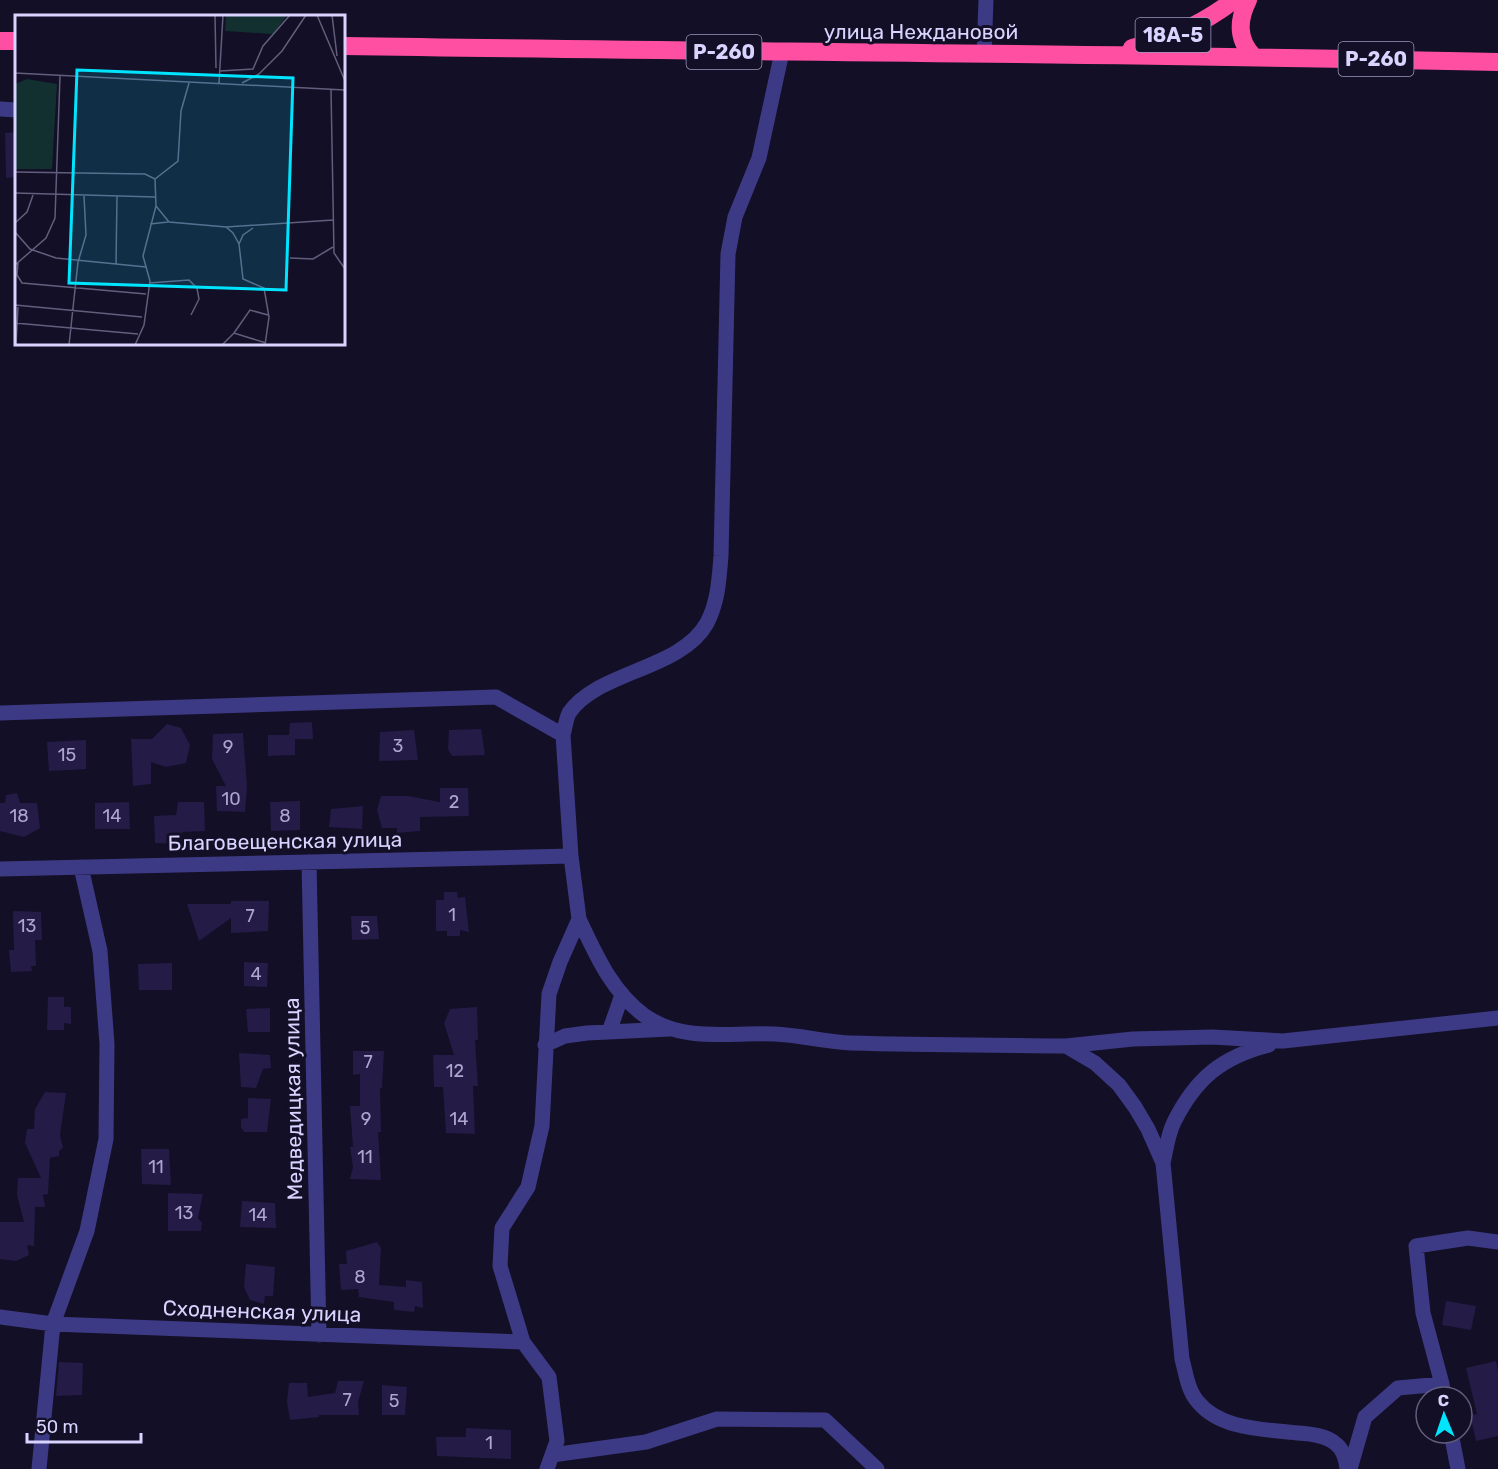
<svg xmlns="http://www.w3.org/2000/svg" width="1498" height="1469" font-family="Rubik,sans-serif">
<rect width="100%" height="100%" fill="#130f26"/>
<!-- building -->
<path fill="#241b47" d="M 16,132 L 16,177 L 6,178 L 5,133 Z
M 312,722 L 313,739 L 295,739 L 295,755 L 268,756 L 268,735 L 289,735 L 290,723 Z
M 167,724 L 181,728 L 190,745 L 186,763 L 166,767 L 151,762 L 151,784 L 133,786 L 131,739 L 152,739 Z
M 481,729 L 485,755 L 452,756 L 448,749 L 449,730 Z
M 414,730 L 418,760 L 379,761 L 380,732 Z
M 243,733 L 247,786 L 245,812 L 217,811 L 216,786 L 226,786 L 212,759 L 213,734 Z
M 86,740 L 86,769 L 49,771 L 47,742 Z
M 440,788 L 468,788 L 469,816 L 420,817 L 420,831 L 397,833 L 397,828 L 382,828 L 377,810 L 381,796 L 408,796 L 440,802 Z
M 17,793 L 20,803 L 37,803 L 40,828 L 24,837 L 0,831 L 0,803 L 5,803 L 6,795 Z
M 300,801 L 300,830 L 271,831 L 270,802 Z
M 129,802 L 130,829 L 95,829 L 95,803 Z
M 178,802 L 204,802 L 205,831 L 182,832 L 182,844 L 155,843 L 154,816 L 176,815 Z
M 363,806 L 362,829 L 329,827 L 331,809 Z
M 444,892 L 457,892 L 458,898 L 465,897 L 469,932 L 460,930 L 460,936 L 447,936 L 447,931 L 436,931 L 436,900 L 444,900 Z
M 231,901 L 269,901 L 268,931 L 231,933 L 231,918 L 199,941 L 187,904 L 231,904 Z
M 13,911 L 41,912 L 42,940 L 35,940 L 36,966 L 31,966 L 32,971 L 11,972 L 9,950 L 14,950 Z
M 351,916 L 377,916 L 379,939 L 352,940 Z
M 244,962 L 268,963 L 267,987 L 244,986 Z
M 172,963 L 172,990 L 139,990 L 138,964 Z
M 48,997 L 64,997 L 64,1007 L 71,1007 L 71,1024 L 64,1023 L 64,1030 L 47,1030 Z
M 477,1007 L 478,1040 L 475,1040 L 478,1086 L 473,1086 L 475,1134 L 446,1133 L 443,1087 L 434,1087 L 433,1055 L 454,1055 L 444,1023 L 450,1009 Z
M 270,1008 L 270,1032 L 248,1032 L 246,1009 Z
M 353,1051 L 384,1051 L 382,1088 L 380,1088 L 381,1132 L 378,1132 L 381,1180 L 350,1179 L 353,1167 L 350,1147 L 353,1147 L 350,1106 L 360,1106 L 360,1074 L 353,1075 Z
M 239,1053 L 270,1055 L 271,1068 L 263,1069 L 256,1088 L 241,1087 Z
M 45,1092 L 66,1093 L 60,1135 L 63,1148 L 59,1151 L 59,1156 L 50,1158 L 48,1194 L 43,1195 L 45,1207 L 35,1207 L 34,1246 L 27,1245 L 29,1255 L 16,1261 L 0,1259 L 0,1222 L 24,1222 L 17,1195 L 18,1178 L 41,1178 L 25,1143 L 27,1129 L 34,1129 L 35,1109 Z
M 248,1098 L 271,1099 L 267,1132 L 244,1132 L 241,1127 L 241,1119 L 248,1118 Z
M 141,1149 L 169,1149 L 171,1185 L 142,1184 Z
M 168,1193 L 203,1194 L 198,1218 L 202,1223 L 201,1231 L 168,1231 Z
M 242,1201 L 275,1203 L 276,1228 L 240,1227 Z
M 377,1242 L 381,1248 L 379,1285 L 406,1287 L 406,1280 L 422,1282 L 423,1308 L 415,1306 L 414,1312 L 394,1310 L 394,1302 L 359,1297 L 358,1289 L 341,1290 L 339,1264 L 347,1264 L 346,1251 Z
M 246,1264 L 275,1267 L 273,1296 L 265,1296 L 264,1304 L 250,1300 L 244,1287 Z
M 1446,1301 L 1476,1306 L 1471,1330 L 1442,1325 Z
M 1496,1361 L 1498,1371 L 1498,1436 L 1476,1441 L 1470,1415 L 1477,1414 L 1466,1368 Z
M 59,1362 L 83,1363 L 82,1395 L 56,1396 Z
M 338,1381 L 364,1381 L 358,1402 L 359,1415 L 319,1415 L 319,1417 L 290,1420 L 287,1402 L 289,1383 L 307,1383 L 308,1397 L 335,1393 Z
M 382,1385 L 407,1387 L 405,1415 L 382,1415 Z
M 466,1428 L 511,1430 L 511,1459 L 437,1456 L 436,1437 L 466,1437 Z"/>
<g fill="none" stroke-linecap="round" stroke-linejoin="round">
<!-- minor -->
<path stroke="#3d3a85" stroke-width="15" d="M 984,54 L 986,0
M 0,109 L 16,110
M 0,713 L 496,697 L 563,735 L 571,856 L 579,919 L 560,962 L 549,994 L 542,1126 L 528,1187 L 502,1228 L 500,1266 L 523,1342 L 549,1377 L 557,1441 L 547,1469
M 563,735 C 565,728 566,719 569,713 C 597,671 681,670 707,623 C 718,602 719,580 721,556 L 728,254 L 735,217 L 759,158 L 782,52
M 309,862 L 319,1335
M 0,869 L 571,856
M 579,919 C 596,955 612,992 645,1016 C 684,1043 730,1032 774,1034 C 800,1035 826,1042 851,1043 C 923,1045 995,1045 1066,1046 L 1095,1063 L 1119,1085 L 1135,1107 L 1148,1129 L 1163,1163 L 1182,1359 C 1186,1374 1188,1391 1198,1402 C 1221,1430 1265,1429 1297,1433 C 1310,1434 1326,1435 1336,1444 C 1344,1450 1346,1460 1347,1469
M 609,1032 L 622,995
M 545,1045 L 565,1036 L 587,1033 L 670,1029
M 1066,1046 L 1133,1039 L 1212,1037 L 1283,1041 L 1498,1018
M 1163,1163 C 1166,1150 1168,1134 1174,1122 C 1196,1078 1222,1057 1269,1045
M 0,1317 L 53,1324 L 523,1342
M 1442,1384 L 1423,1313 L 1416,1246 L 1468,1238 L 1498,1242
M 1451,1433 L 1458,1469
M 552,1455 L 646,1442 L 717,1419 L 825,1420 L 877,1469
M 39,1469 L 53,1324 L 87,1231 L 106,1139 L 107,1044 L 100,951 L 81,867
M 1350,1469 L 1365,1417 L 1398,1388 L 1442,1384 L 1444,1397"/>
<!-- highway -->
<path stroke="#ff4fa3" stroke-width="18" d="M 1248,0 C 1238,20 1237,39 1253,56
M 0,41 L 16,41
M 344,46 C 728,52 1113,53 1498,62
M 1132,48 C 1170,39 1204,23 1234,0"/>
</g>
<g text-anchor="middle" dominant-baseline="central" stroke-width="6" stroke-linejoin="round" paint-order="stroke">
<!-- number labels -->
<g font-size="18" fill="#aca6d1">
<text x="398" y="746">3</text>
<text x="228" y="747">9</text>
<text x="67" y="755">15</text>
<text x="231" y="799">10</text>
<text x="454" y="802">2</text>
<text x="19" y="816">18</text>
<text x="112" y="816">14</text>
<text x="285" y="816">8</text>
<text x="452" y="915">1</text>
<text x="250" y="916">7</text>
<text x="27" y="926">13</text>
<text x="365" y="928">5</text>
<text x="256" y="974">4</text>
<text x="368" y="1062">7</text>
<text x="455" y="1071">12</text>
<text x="366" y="1119">9</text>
<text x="459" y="1119">14</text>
<text x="365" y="1157">11</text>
<text x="156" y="1167">11</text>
<text x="184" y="1213">13</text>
<text x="258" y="1215">14</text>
<text x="360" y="1277">8</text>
<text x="347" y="1400">7</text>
<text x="394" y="1401">5</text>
<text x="489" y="1443">1</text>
</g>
<!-- shield labels -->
<g fill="#130f26" stroke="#9e99be" stroke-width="1.5">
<rect x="1135.5" y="18" width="75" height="34" rx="4.5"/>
<rect x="686.5" y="35" width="75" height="34" rx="4.5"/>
<rect x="1338.5" y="42" width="75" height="34" rx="4.5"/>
</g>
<g font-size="20" font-weight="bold" fill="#d9d4ff">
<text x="1173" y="35">18А-5</text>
<text x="724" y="52">Р-260</text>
<text x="1376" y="59">Р-260</text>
</g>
<!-- street labels -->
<g font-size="21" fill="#d9d4ff" stroke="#130f26">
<text x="921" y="31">улица Неждановой</text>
<text transform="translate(285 841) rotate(-1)">Благовещенская улица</text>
<text transform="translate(293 1099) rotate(-91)">Медведицкая улица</text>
<text transform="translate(262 1311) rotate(2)">Сходненская улица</text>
</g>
</g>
<!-- overview -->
<g transform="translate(15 15)">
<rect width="330" height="330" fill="#130f26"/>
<path d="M 211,0 L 272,0 L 258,19 L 210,16 ZM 12,64 L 42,69 L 37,154 L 0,154 L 0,69 Z" fill="#12302f"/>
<path fill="none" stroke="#625e7d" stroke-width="1.5" d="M 200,0 L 201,53M 302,0 L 330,66M 317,0 L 322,41M 205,56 L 238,54 L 248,31 L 275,0M 0,58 L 330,75M 204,68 L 208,0M 227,68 L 244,59 L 267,36 L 291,0M 316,75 L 319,238 L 330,254M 0,157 L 130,159 L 140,164 L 141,191 L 128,241 L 135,266 L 129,310 L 120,330M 140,164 L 163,146 L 166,96 L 174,68M 0,178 L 140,182M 141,191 L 154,207 L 211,212 L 218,218 L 224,229 L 228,264 L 249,273 L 254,302 L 250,330M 0,208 L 12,197 L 18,180M 135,209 L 153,207M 211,212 L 318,205M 0,217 L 15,234 L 41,243 L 131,252M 224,229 L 228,220 L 238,213M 275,243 L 298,244 L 318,232M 3,248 L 2,260 L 7,268 L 131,279M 0,250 L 31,223 L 40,203 L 45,61M 101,250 L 102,181M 134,268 L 174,265 L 182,273 L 184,284 L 176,300M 0,290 L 127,302M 0,308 L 123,319M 219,318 L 235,295 L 253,300M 1,330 L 3,292M 54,330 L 63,247 L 71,220 L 69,181M 207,330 L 219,318 L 251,328"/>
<path fill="#00e5ff" fill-opacity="0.15" stroke="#00e5ff" stroke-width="3" d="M 62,55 L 278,63 L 271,275 L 54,268 Z"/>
<rect width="330" height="330" fill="none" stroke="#d9d4ff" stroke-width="3"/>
</g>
<!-- north arrow -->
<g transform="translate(1444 1415) rotate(358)"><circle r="28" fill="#130f26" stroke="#625e7d" stroke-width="1.5"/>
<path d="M0-4.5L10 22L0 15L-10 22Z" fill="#00e5ff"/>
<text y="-9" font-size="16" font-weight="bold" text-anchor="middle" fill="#d9d4ff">С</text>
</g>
<!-- scale -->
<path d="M27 1433v9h114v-9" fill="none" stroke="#d9d4ff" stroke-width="3"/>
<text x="36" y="1433" font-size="18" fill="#d9d4ff" stroke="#130f26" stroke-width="4.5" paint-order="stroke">50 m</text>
</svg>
